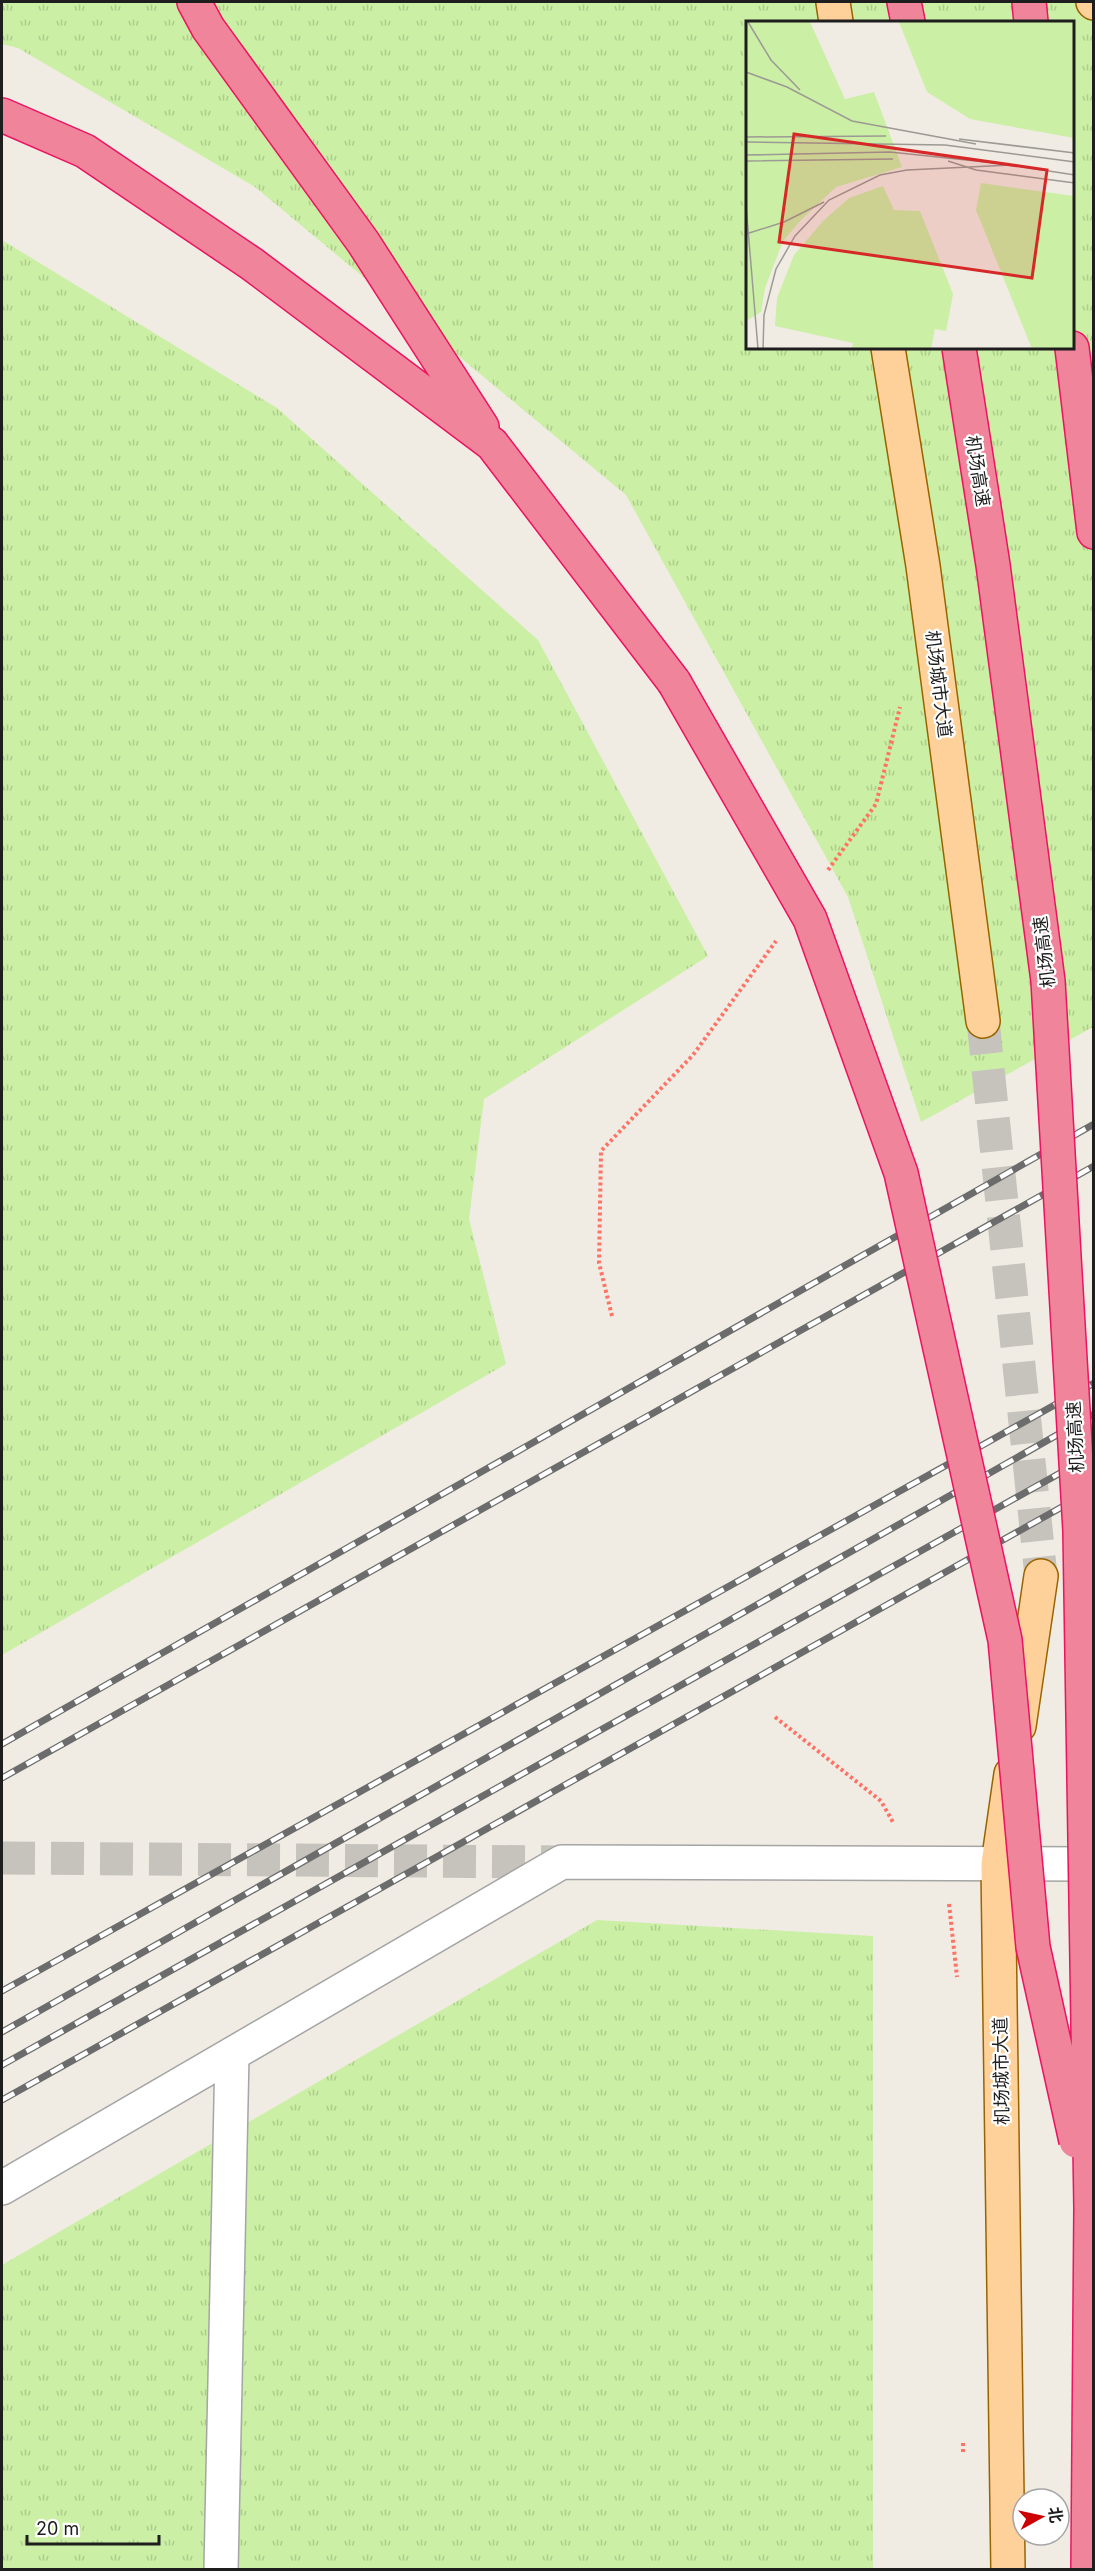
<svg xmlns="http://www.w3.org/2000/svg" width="1095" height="2571" font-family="Inter,'Noto Sans SC',sans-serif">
<defs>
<pattern id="grass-tufts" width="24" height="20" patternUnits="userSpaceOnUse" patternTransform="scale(1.5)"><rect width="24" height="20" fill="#cbefa4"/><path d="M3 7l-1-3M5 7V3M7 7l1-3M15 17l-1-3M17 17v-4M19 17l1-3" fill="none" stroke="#aecc8d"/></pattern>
</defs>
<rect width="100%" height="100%" fill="#f0ece3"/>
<!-- grass -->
<path fill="url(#grass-tufts)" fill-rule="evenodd" d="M 2,2 L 1093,2 L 1093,1027 L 921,1122 L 848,897 L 626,495 L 255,187 L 18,48 L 2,44 ZM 747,22 L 1072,22 L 1072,348 L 747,348 Z
M 2,240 L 277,408 L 538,640 L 708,956 L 484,1099 L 469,1219 L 506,1364 L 2,1655 Z
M 597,1920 L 873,1936 L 873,2569 L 2,2569 L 2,2265 Z"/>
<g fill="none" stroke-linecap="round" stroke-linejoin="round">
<!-- minor-tunnel -->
<path stroke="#c6c3bc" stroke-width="33" stroke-dasharray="33 16" stroke-linecap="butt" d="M 2,1858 L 562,1862"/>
<!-- primary-tunnel -->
<path stroke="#c6c3bc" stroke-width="33" stroke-dasharray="33 16" stroke-linecap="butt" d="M 983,1021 L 1041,1576"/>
<!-- minor casing -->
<g stroke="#a5a5a5" stroke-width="36">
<path id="minor" d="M 2,2188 L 562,1862 L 1094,1864
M 221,2570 L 232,2054"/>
</g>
<!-- primary casing -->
<g stroke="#996300" stroke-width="36">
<path id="primary" d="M 833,2 L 836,22
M 1093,2 L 1094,3
M 888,348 L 923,566 L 983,1021
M 1019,1726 L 1041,1576
M 1008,2570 L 998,1864 L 1011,1774"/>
</g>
<!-- motorway casing -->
<g stroke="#ec1362" stroke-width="36">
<path id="motorway" d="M 194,2 L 208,28 L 363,242 L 482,427
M 904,2 L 908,22
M 1029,2 L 1031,22
M 2,115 L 85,151 L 252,264 L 492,444 L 674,682
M 1072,348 L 1094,532"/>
</g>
<!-- path -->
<path stroke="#ff7266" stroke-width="4" stroke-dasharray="3 3" stroke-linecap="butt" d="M 828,870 L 876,804 L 900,707
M 612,1316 L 599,1263 L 601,1151 L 693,1055 L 776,941
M 775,1717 L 881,1801 L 894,1824
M 949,1904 L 957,1977
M 963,2443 L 963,2455"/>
<!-- minor -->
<use href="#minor" stroke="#fff" stroke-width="33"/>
<!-- primary -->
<use href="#primary" stroke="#ffd19a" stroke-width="33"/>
<!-- motorway -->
<use href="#motorway" stroke="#ef849a" stroke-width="33"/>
<!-- rail casing -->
<g stroke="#6c6c6c" stroke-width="7">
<path id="rail" d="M 2,1744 L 1094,1124
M 2,1778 L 1094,1166
M 2,1991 L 1094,1383
M 2,2032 L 1094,1414
M 2,2065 L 1094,1454
M 2,2100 L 1094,1489"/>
</g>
<!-- rail -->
<use href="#rail" stroke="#fff" stroke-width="4.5" stroke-dasharray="14" stroke-linecap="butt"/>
<!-- motorway-bridge casing -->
<g stroke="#ec1362" stroke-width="36" stroke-linecap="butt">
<path id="motorway-bridge" d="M 959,348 L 993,565 L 1048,981 L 1080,1531 L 1091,2208 L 1088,2570
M 674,682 L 810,919 L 901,1173 L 1005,1640 L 1033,1947 L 1076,2141"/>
</g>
<!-- motorway-bridge -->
<use href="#motorway-bridge" stroke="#ef849a" stroke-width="33"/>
</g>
<g text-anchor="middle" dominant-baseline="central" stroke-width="4.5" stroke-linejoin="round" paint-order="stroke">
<!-- street labels -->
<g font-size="18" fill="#1e1e1e" stroke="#fff">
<text transform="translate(978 471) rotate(81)">机场高速</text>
<text transform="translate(939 684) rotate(83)">机场城市大道</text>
<text transform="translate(1044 952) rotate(-97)">机场高速</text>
<text transform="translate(1075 1437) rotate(-93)">机场高速</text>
<text transform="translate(1001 2071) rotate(-91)">机场城市大道</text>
</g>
</g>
<!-- overview -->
<g transform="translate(746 21)">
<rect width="328" height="328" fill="#f0ece3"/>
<path d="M 0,1 L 64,1 L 99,78 L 128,71 L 156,146 L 90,166 L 55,199 L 37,220 L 19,267 L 15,291 L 0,300 ZM 153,1 L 328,1 L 328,117 L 224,98 L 181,71 ZM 235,162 L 328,175 L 328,328 L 286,328 L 230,189 ZM 137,165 L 148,189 L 174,190 L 207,273 L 200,310 L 189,308 L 185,328 L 106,328 L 107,322 L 29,305 L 31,277 L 48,234 L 77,200 L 103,177 Z" fill="#cbefa4"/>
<path fill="none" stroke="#9c9a94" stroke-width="1.5" d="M 2,1 L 25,39 L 54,69M 0,51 L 41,66 L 106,100 L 230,123M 0,116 L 140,115M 213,118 L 329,132M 0,121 L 199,124 L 329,141M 0,134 L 144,131 L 249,142M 0,140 L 147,138M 202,140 L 230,149 L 329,162M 263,144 L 329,154M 0,184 L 12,328M 0,213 L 38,201 L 78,181M 17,328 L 18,294 L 30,248 L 49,215 L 83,179 L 134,154 L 161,149 L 265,144"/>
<path fill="#d62828" fill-opacity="0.15" stroke="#d62828" stroke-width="3" d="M 48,113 L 301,149 L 286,257 L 33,221 Z"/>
<rect width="328" height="328" fill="none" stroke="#1e1e1e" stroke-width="3"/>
</g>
<!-- border -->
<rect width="1095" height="2571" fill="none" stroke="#1e1e1e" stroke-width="6"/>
<!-- north arrow -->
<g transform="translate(1041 2517) rotate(82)"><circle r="28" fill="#ffffff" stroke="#a5a5a5" stroke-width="1.5"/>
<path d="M0-4.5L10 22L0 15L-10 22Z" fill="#cd0004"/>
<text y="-9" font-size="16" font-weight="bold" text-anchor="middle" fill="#1e1e1e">北</text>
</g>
<!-- scale -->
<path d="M27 2535v9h132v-9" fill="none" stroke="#1e1e1e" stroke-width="3"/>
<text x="36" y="2535" font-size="18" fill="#1e1e1e" stroke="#ffffff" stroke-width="4.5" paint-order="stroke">20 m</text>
</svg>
